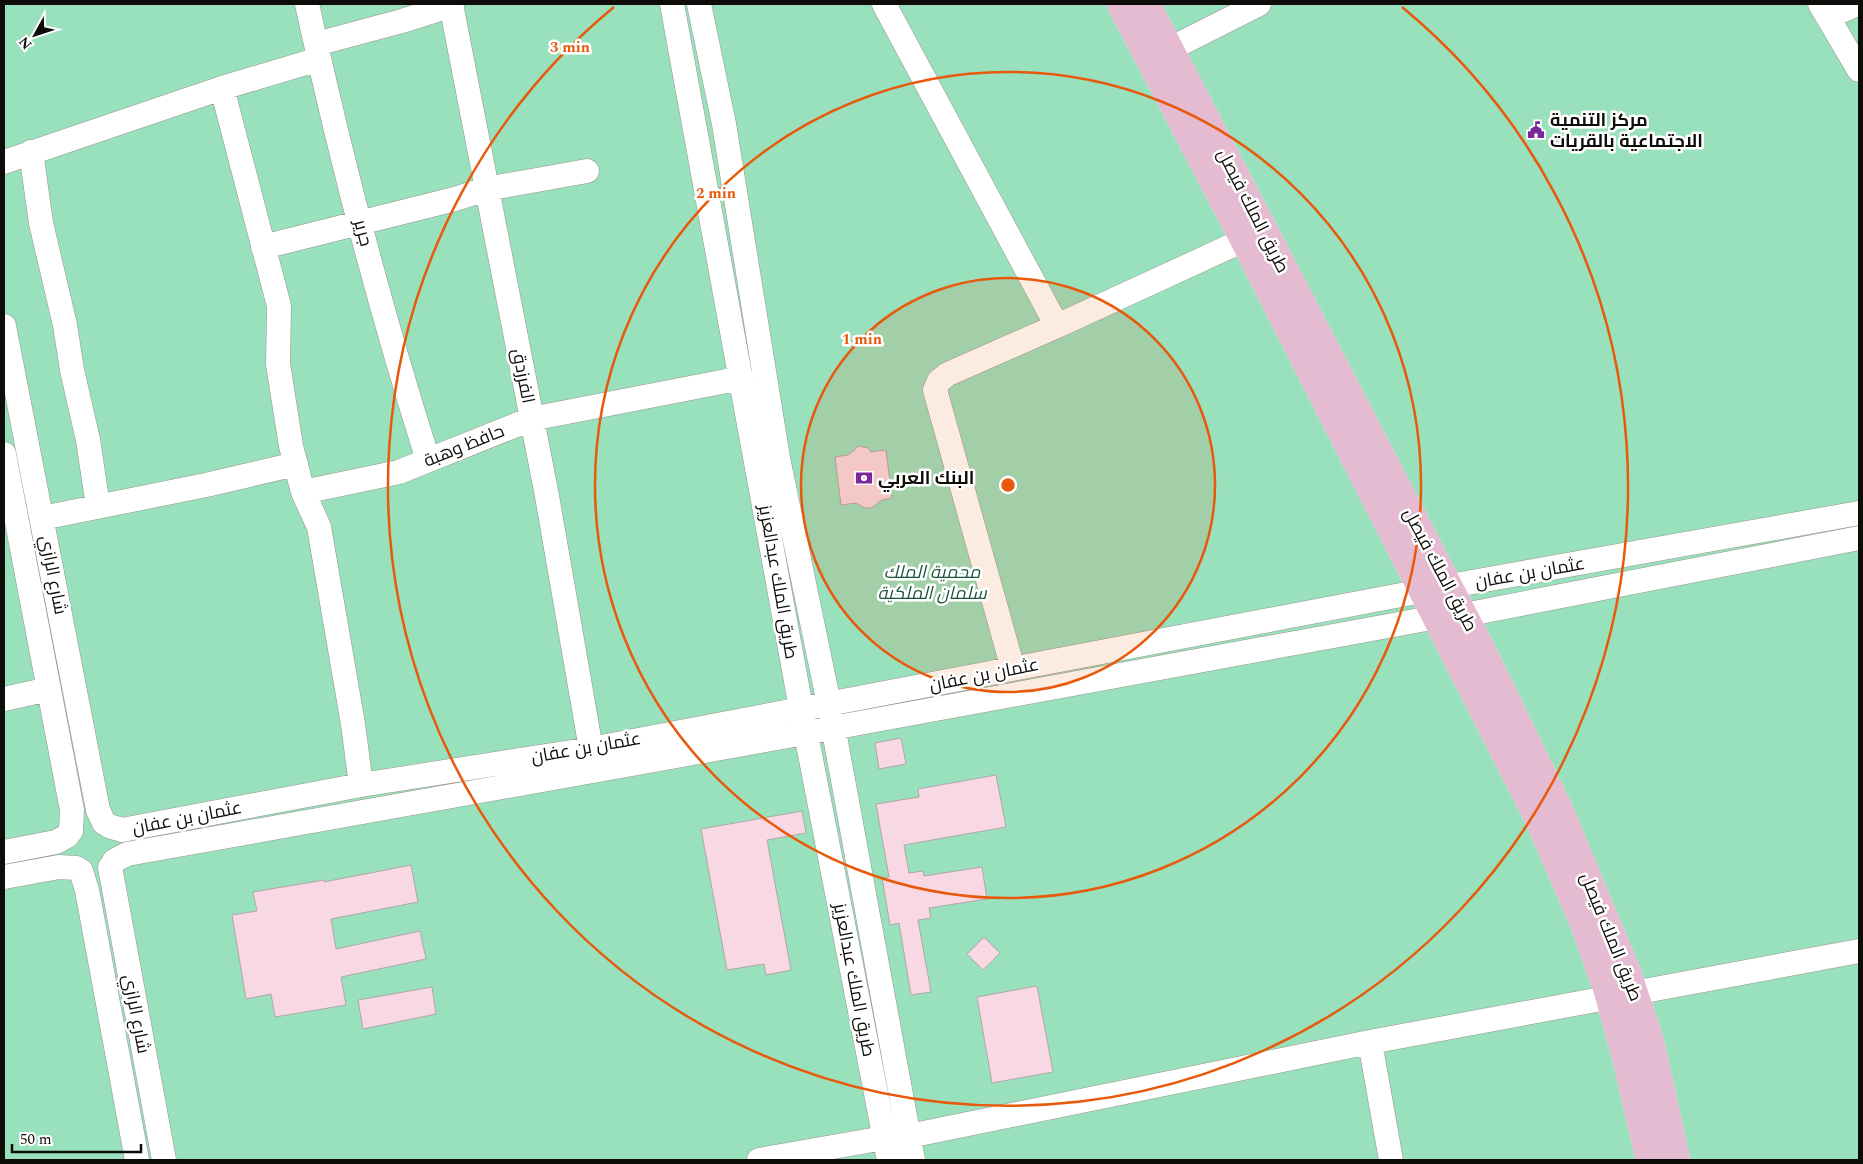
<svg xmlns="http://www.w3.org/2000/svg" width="1863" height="1164" font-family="Spectral,Cairo,serif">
<rect width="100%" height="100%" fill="#fbf6eb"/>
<!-- green -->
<path fill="#99e0bd" d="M 4,4 L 1859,4 L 1859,1160 L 4,1160 Z"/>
<!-- building -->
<path fill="#f7d8e3" stroke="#b2a6aa" d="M 859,446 L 868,448 L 871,452 L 886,450 L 892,498 L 882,500 L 871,508 L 865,508 L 856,503 L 841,505 L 835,457 L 848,455 Z
M 901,738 L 906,764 L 879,769 L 875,743 Z
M 996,775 L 1006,827 L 904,845 L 909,873 L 923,871 L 924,876 L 982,867 L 987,899 L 929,908 L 931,918 L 918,920 L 931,992 L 911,995 L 899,923 L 890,925 L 882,878 L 889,877 L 876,804 L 919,797 L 918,789 Z
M 802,811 L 806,833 L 767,840 L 791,970 L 766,975 L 764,964 L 727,970 L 701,829 Z
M 411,865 L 418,902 L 331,919 L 336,949 L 420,931 L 426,959 L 341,977 L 346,1005 L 275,1017 L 271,994 L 246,999 L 232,915 L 257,911 L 253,892 L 324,880 L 324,882 Z
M 984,937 L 1000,953 L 983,970 L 967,954 Z
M 1037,986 L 1053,1072 L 992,1083 L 977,997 Z
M 432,987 L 436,1014 L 363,1029 L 358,1000 Z"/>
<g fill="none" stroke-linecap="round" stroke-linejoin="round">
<!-- minor casing -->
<g stroke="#99958b" stroke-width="25">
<path id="minor" d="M 307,4 C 340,156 381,312 428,460
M 451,4 L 547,496 L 591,749
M 672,4 L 801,708 L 889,1160
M 699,4 L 724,124 L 778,458 L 829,704 L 913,1160
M 884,4 L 1057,326 L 1244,240
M 1820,4 L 1859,70
M 1828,17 L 1857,4
M 316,44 L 402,21 L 452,5
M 1170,49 L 1259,4
M 222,88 L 279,306 L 278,364 L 291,446 L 303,492 L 319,527 L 353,724 L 361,785
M 31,152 L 41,223 L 65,325 L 72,370 L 88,440 L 98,506
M 4,162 L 222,88 L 319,59
M 263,247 L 455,199 L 486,189 L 587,171
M 4,326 L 98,810 L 104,823
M 4,454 L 72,810 L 71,831
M 303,492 L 399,472 L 531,419 L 742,378
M 42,518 L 206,485 L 296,464
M 1013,669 L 935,390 L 939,381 L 948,374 L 1057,326
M 4,699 L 49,689
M 109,826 L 122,830 L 361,785 L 591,749 L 1422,591 L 1859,513
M 4,852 L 56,842 L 67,836
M 114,861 L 127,854 L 805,733 L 1437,617 L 1464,615 L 1859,538
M 110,867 L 164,1160
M 81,871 L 87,890 L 137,1160
M 4,877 L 59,867 L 76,868
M 1370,1042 L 1391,1160
M 909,1136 L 1370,1042 L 1859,951
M 759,1160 L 884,1138"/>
</g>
<!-- major casing -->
<g stroke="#d8d8d8" stroke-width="29">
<path id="major" d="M 1121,4 L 1234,220 L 1539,819 L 1584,923 L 1606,985 L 1626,1056 L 1650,1160
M 1146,4 L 1483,653 L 1559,810 L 1628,975 L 1650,1042 L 1676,1160"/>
</g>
<!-- minor -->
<use href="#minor" stroke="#fff" stroke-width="24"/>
<!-- major -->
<use href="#major" stroke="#e4bbd0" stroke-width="28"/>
</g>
<!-- distance rings -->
<circle cx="1008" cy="485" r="207" fill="#e8590c" fill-opacity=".12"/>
<g fill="none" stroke="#e8590c" stroke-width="2.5">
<circle cx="1008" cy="485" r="207"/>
<circle cx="1008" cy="485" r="413"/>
<path d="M1402 7A620 620 0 1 1 614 7"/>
</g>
<!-- icons -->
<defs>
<g id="civic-bare" transform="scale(1.35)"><path d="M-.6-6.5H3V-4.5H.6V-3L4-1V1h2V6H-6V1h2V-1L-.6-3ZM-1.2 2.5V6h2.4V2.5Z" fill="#7a299a" stroke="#fff" stroke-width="2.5" paint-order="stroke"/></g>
<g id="bank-bare" transform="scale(1.35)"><path d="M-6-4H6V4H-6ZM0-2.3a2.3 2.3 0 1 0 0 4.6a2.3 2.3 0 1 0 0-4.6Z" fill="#7a299a" stroke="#fff" stroke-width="2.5" paint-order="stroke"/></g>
</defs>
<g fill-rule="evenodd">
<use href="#civic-bare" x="1536" y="130"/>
<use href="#bank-bare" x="864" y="478"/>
</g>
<g text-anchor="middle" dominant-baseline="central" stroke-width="5" stroke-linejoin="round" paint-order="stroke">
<!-- poi labels -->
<g font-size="18" font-weight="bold" fill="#0e0c09" stroke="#fff" text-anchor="start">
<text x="1550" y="120">مركز التنمية<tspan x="1550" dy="21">الاجتماعية بالقريات</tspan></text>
<text x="878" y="478">البنك العربي</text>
</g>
<!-- street labels -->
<g font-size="18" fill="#0e0c09" stroke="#fff">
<text transform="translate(1253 211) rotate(63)">طريق الملك فيصل</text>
<text transform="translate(363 233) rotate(75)">جرير</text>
<text transform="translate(523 376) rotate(79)">الفرزدق</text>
<text transform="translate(464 446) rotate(-22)">حافظ وهبة</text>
<text transform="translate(1440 570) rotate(62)">طريق الملك فيصل</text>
<text transform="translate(1530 573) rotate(-10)">عثمان بن عفان</text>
<text transform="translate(53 575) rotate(79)">شارع الرازي</text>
<text transform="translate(778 582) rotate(80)">طريق الملك عبدالعزيز</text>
<text transform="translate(984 675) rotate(-11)">عثمان بن عفان</text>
<text transform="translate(586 748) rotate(-10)">عثمان بن عفان</text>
<text transform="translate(187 818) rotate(-11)">عثمان بن عفان</text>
<text transform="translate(1611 937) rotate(68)">طريق الملك فيصل</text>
<text transform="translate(854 980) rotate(79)">طريق الملك عبدالعزيز</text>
<text transform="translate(136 1014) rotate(79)">شارع الرازي</text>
</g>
<!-- park labels -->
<g font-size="18" font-style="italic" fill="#1b553d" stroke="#fff">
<text x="932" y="572">محمية الملك<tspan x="932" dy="21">سلمان الملكية</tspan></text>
</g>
</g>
<circle cx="1008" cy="485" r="8" fill="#e8590c" stroke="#fff" stroke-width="2.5"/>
<g font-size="15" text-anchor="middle" font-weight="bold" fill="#e8590c" stroke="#fff" stroke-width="5" stroke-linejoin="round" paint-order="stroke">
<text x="570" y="52">3 min</text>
<text x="716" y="198">2 min</text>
<text x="862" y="344">1 min</text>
</g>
<!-- border -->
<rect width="1863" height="1164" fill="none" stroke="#0e0c09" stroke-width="10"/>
<!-- north arrow -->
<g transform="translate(35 35) rotate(230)" stroke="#ffffff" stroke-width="4" paint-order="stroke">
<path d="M0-4L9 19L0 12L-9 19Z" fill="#0e0c09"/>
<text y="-8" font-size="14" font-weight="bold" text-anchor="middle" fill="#0e0c09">N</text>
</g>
<!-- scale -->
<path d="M12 1144v8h129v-8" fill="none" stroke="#0e0c09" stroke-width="2.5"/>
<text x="20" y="1144" font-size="15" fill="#0e0c09" stroke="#ffffff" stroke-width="4" paint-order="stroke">50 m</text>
</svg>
